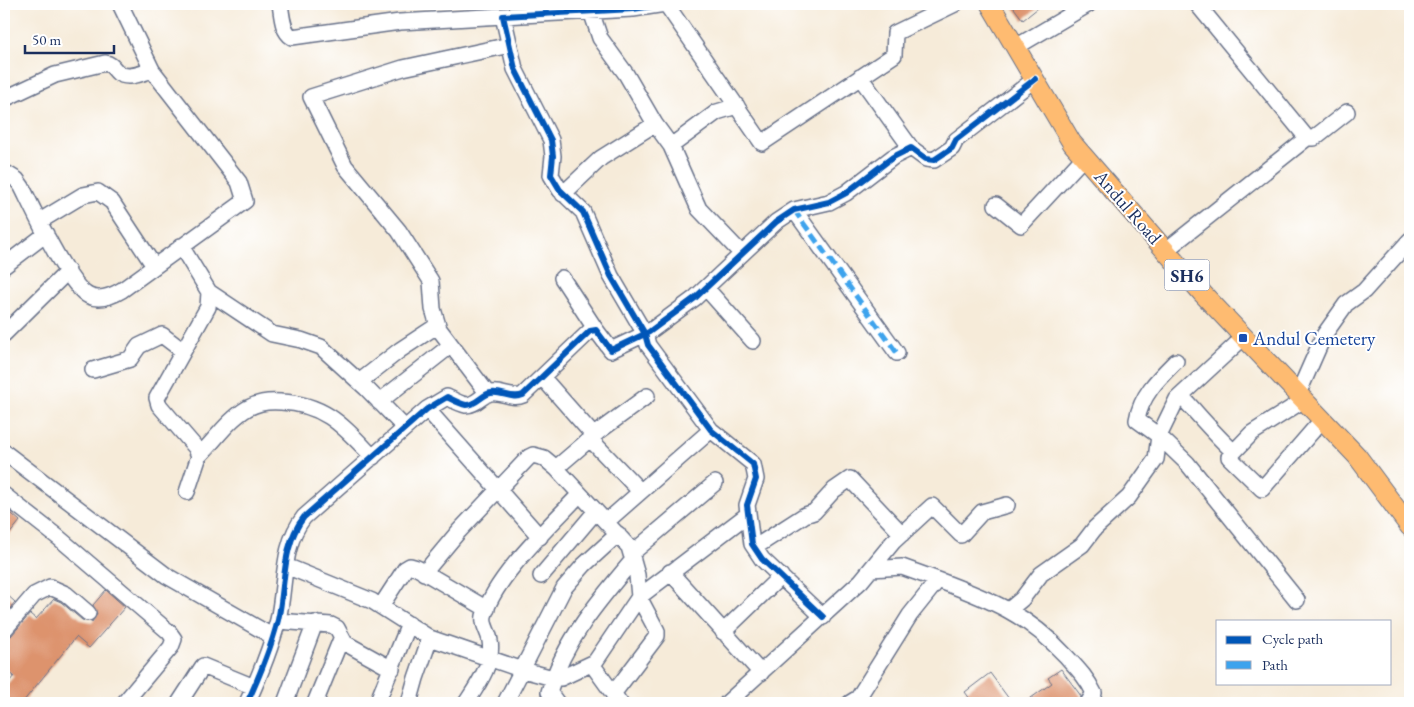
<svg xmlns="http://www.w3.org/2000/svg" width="1414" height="707" font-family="'EB Garamond',serif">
<rect width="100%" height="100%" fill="#fff"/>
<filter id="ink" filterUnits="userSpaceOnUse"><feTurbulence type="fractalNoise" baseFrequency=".02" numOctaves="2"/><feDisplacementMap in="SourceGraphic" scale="10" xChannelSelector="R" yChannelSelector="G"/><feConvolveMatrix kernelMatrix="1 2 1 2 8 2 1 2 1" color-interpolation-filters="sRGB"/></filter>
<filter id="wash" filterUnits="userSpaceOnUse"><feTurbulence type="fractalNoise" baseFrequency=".0096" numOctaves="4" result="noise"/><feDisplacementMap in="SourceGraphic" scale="20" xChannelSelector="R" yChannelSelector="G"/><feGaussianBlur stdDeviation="1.12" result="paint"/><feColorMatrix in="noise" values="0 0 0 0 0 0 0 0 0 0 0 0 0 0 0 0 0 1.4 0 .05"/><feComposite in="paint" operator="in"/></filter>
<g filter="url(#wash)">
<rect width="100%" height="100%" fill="#f6ebd9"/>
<g id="blocks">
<!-- building -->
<path fill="#dd936d" d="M 1011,4 L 1043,4 L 1023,20 Z
M 4,507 L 20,521 L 4,541 Z
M 106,590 L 125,607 L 89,648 L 76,637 L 22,703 L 4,703 L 4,688 L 14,676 L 4,668 L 4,639 L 11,636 L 30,614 L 36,619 L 54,599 L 61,602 L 82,620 L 92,622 L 97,614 L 93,605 Z
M 4,592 L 15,602 L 4,616 Z
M 1061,669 L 1081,696 L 1079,703 L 1024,703 L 1052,683 L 1048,678 Z
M 990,673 L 1012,703 L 973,703 L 965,692 Z"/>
</g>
</g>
<g filter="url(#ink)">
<use href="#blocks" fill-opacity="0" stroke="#687189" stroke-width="1"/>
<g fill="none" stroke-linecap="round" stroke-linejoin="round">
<!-- minor casing -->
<g stroke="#687189" stroke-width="18">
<path id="minor" d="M 280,4 C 282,15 282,31 292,37 L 400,22 L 503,16
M 665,4 L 633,9 L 503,16 L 515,69 L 551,140 L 553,156 L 551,175 L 560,190 L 583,212 L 611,276 L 645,334 L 648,345 L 711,430 L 753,464 L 756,479 L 747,505 L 752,544 L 762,559 L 823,617
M 666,4 L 762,143 L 894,55 L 895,33 L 955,4
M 1197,4 L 1307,138
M 1016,47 L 1089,4
M 860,77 L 911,148
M 4,99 L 55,75 L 105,63 C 112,64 113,68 118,73 C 128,80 142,73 152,70
M 655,124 L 671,146 L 717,112 L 737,106
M 671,146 L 699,209 L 742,254
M 4,172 L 17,180 L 22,187 C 33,209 68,286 89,296 C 100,301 112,296 122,290 L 245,201 L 239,182 L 152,70 L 120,4
M 563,194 L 601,158 L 655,124 L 626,74 L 600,38 L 591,11
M 996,205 L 1021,225 L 1084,157
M 794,210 L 897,353
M 40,221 L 83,195 L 98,192 L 112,202 L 154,266
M 181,246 L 209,292 L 208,307 L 157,398 L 159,405 L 196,448 L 199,456 L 187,492
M 1165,251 L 1307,138 L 1314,138 L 1347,112
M 4,266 L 46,234
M 562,278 L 596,330
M 706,288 L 753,341
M 209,292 L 272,334 L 301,340 L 321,347 L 366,388 L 405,428
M 4,334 L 68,271
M 1176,361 C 1159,378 1141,395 1137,420 L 1159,436 L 1187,463 L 1297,600
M 93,370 L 130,359 L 139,346 L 162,335 L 183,351
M 542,377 L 594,436
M 359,382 L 400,350 L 438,325
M 488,394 L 439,329 L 433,309 L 431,281 L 399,231 L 345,166 L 311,97 L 403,68 L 510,45
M 1298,394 L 1324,335 L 1346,304 L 1364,291 L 1410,240
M 1181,396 C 1199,415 1214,434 1234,452
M 1304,400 L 1252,433 L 1229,457 L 1262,489 L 1322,420
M 379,402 L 450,346
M 427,409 L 540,537
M 590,439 L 640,491
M 4,452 L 167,576 L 272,636
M 199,456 C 215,440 229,419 248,408 C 259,402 270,401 281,402 C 326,404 344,427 373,457
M 556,468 L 598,432 L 647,396
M 4,495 L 59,538 L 169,632 L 174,639 L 171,647 L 124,703
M 606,522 L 711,430
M 752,544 L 760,544 L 805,515 L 814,512 L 834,490 L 850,479 L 902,534
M 631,554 L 715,483
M 286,566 L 372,601 L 430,638 L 523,670 L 553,678 L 561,678 L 595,662
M 670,572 L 761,673
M 424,573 L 459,531 L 529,457 L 533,455 L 544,458 L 556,468 L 629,547 L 637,575 L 639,597 L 595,662 L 594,667 L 620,703
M 541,576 L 596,511
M 938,580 C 991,600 1027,614 1066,656 C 1077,668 1087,678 1094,693 L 1088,703
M 381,606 L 405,569 L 410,566 L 417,568 L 487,609
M 1010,609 L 1022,599 L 1041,574 L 1082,545 L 1095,528 L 1129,497 L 1156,459 L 1159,436 L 1177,399 L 1244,337
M 278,621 L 331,625 L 337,628 L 345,643 L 392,669
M 4,630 L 34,595 L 50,587 L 66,594 L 88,613
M 723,632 L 781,576
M 613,694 L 657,636 L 657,631 L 639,597 L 747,515
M 179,703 L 203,666 L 254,687
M 247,703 C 259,677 271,648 278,620 C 286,585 281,546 304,517 L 427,409 L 447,397 C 453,400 460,404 466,405 C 477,405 482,394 491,393 C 502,391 512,400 523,395 L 590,331 L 596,330 L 611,350 L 649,332 L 695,298 L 776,222 L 794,210 L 829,202 L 846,193 L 893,157 L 911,148 L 926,159 L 934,160 L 952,148 L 956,140 L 1035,79
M 285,703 L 315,623
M 315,703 L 341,639
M 377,703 L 409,624
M 409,703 L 416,678 L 430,638
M 466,703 C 477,686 494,663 490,641 C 489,631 482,626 484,616 C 494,577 552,524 580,494
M 505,703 L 564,588 L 584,565 L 618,534
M 557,703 L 549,692 C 564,641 599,600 633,560
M 727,703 L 861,581 L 893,542 L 932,506 L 961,535 L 982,512 L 1007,505
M 850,703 L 858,698 L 910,615 L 938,580 L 902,567 L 871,569"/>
</g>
<!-- major casing -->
<g stroke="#687189" stroke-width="21">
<path id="major" d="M 990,4 L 1072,143 L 1203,294 L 1357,456 L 1410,527"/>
</g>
<!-- minor -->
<use href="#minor" stroke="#fff" stroke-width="15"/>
<!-- major -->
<use href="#major" stroke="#febb71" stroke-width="19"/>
<!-- quiet -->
<path stroke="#3da3ed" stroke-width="5" stroke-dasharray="10 5" stroke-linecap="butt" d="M 794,210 L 897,353"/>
<!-- cycleway casing -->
<g stroke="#fff" stroke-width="9">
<path id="cycleway" d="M 665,4 L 633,9 L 503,16 L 515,69 L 551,140 L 553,156 L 551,175 L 560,190 L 583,212 L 611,276 L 645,334 L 648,345 L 711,430 L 753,464 L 756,479 L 747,505 L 752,544 L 762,559 L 823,617
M 247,703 C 259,677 271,648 278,620 C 286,585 281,546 304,517 L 427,409 L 447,397 C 453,400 460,404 466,405 C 477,405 482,394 491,393 C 502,391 512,400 523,395 L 590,331 L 596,330 L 611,350 L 649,332 L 695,298 L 776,222 L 794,210 L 829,202 L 846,193 L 893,157 L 911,148 L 926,159 L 934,160 L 952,148 L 956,140 L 1035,79"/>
</g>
<!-- cycleway -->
<use href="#cycleway" stroke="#0057b8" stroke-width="6"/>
</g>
</g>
<!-- markers -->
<rect fill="#1a4fb4" stroke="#fff" stroke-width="2" x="1238" y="333" width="10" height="10" rx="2.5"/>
<g text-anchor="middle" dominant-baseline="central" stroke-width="4" stroke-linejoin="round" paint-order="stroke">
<!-- shield labels -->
<rect fill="#fff" stroke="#5f6d8e" stroke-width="1" x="1164.5" y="259.5" width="45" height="31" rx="4"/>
<g font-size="18" font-weight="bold" fill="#1b2f5e">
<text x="1187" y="275">SH6</text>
</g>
<!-- street labels -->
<g font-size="19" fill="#1b2f5e" stroke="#fff">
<text transform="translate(1128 207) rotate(49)">Andul Road</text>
</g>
<!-- transit labels -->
<g font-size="19" fill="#164399" stroke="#fff" text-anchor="start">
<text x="1253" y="338">Andul Cemetery</text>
</g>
</g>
<!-- margin -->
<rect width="1414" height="707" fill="none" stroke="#fff" stroke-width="20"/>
<!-- legend -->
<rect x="1216" y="620" width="175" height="65" fill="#ffffff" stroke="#a4acbf"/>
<rect x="1226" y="636" width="25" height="8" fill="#0057b8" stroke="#a4acbf"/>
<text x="1262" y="644" font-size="15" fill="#1b2f5e">Cycle path</text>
<rect x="1226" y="661" width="25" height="8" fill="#3da3ed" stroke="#a4acbf"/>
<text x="1262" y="670" font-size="15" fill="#1b2f5e">Path</text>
<!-- scale -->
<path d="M25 45v8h89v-8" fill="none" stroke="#1b2f5e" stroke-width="2.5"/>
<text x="32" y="45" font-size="15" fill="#1b2f5e" stroke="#ffffff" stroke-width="4" paint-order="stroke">50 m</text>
</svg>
